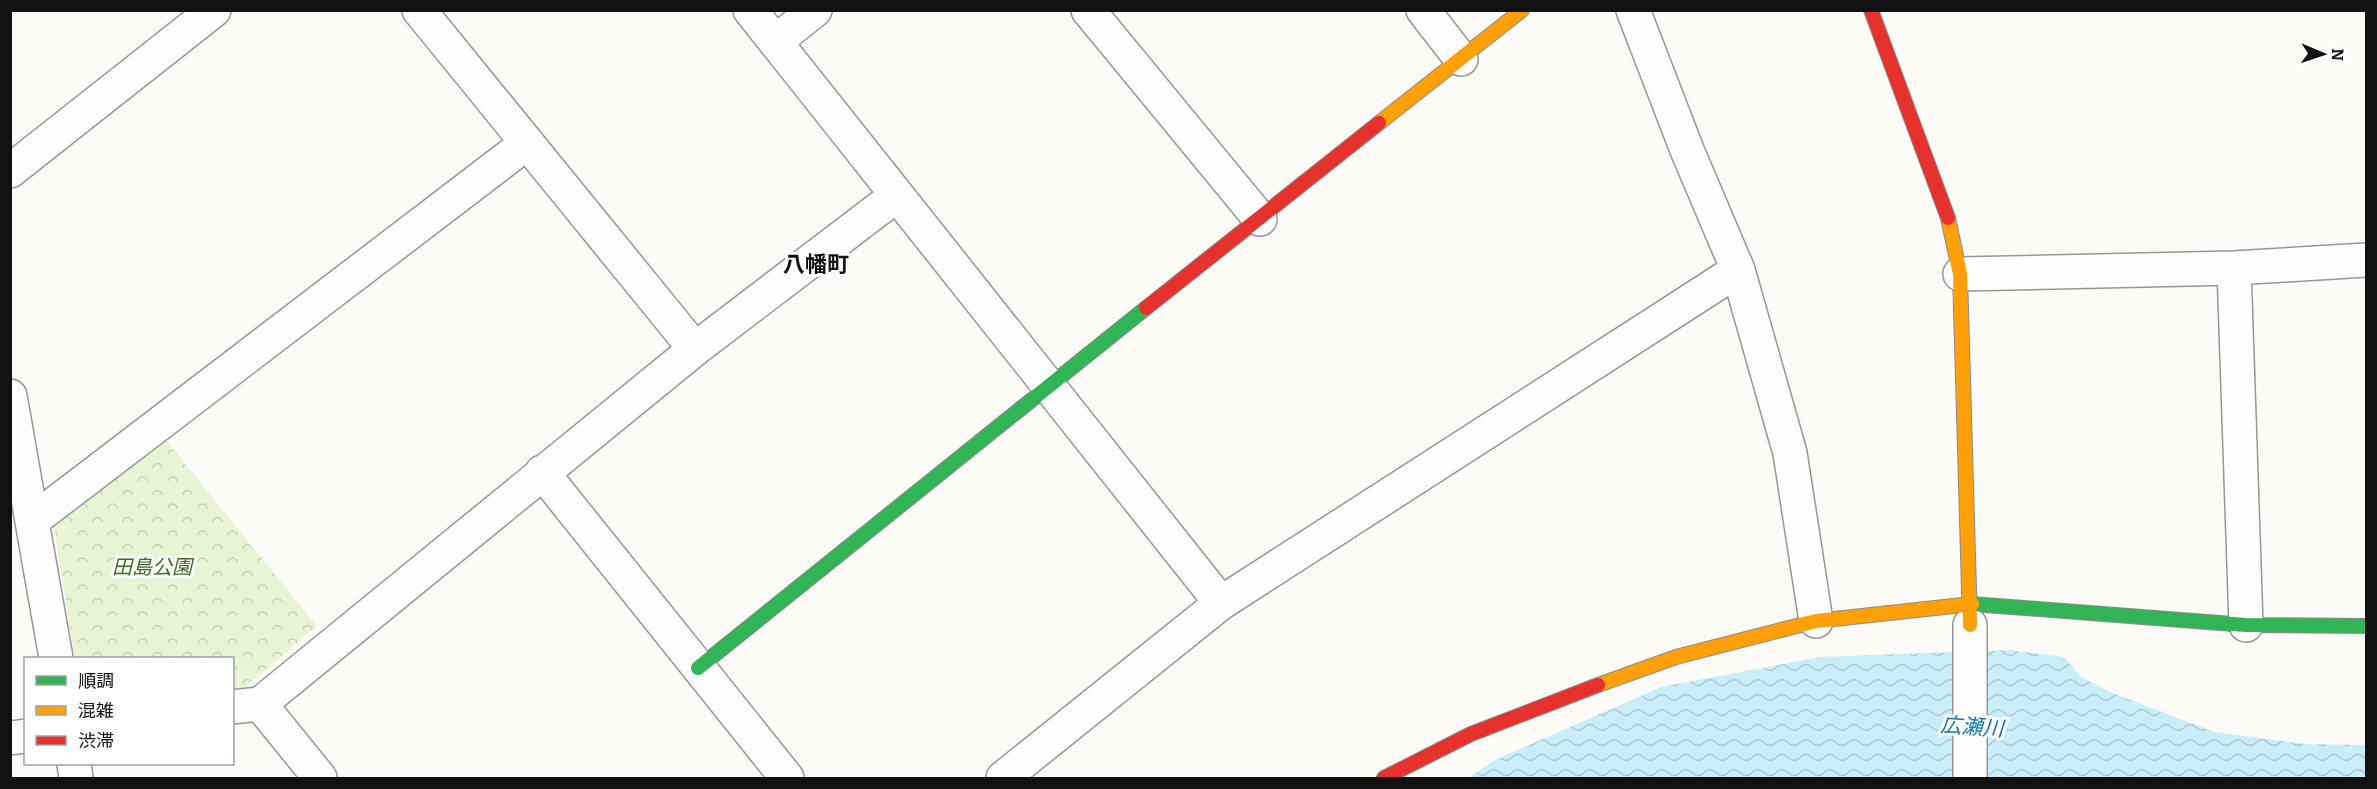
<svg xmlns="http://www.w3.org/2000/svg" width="2377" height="789" font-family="Bitter,'Noto Sans JP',serif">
<defs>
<pattern id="park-crowns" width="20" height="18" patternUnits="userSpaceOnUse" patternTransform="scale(1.5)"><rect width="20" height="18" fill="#e9f4d5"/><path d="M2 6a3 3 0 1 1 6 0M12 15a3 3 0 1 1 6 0" fill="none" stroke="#c7d0b6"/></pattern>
<pattern id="water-waves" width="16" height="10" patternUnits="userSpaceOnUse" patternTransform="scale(1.5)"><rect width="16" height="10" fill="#caedfa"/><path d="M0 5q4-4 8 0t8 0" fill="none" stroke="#accad5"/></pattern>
</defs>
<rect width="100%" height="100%" fill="#fcfbf7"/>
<!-- park -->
<path fill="url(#park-crowns)" d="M 165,439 L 317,626 L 245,687 L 233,688 L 232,658 L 75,658 L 54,528 Z"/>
<!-- water -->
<path fill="url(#water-waves)" d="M 2010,650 L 2064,657 L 2081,677 L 2117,695 L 2215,732 L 2305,744 L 2366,745 L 2366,778 L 1468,778 L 1495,760 L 1661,687 L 1820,657 Z"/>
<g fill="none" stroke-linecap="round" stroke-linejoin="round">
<!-- street casing -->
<g stroke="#979695" stroke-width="36">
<path id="street" d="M 419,10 L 695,349
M 750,10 L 1221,603
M 1088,10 L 1260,219
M 1423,10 L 1461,59
M 1633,10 L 1687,150 L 1738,270 L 1790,453 L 1816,621
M 775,42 L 815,10
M 10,171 L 214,10
M 2234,268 L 2246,625
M 1960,274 L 2234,268 L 2366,260
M 10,396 L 56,658
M 542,472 L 787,778
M 32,521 L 527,143
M 1970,625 L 1970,778
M 260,704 L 320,778
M 232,707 L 260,704 L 695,349 L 897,195
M 10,738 L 26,736
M 74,764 L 76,778
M 1003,778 L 1221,603 L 1738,270"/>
</g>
<!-- fast casing -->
<g stroke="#8d8d8b" stroke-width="16">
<path id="fast" d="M 1972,604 L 2246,625 L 2366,626
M 698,668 L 1146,308"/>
</g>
<!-- slow casing -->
<g stroke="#8d8d8b" stroke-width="16">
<path id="slow" d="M 1379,123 L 1522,10
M 1948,218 L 1960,274 L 1970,625
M 1598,685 L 1676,657 L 1816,621 L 1972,604"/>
</g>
<!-- jam casing -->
<g stroke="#8d8d8b" stroke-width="16">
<path id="jam" d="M 1871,10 L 1948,218
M 1146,308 L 1379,123
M 1384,778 L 1471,734 L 1598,685"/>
</g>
<!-- street -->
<use href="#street" stroke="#fffefe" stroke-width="33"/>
<!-- fast -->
<use href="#fast" stroke="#30b455" stroke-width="14"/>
<!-- slow -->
<use href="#slow" stroke="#ff9f0a" stroke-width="14"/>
<!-- jam -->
<use href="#jam" stroke="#e5322d" stroke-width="14"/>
</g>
<g text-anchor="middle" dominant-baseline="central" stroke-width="6" stroke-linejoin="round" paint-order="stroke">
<!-- park labels -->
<g font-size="20" font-style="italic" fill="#346f1a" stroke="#fff">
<text x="152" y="567">田島公園</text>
</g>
<!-- water labels -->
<g font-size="21" font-style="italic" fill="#0e77af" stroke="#fff">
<text transform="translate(1972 727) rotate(4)">広瀬川</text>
</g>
<!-- quarter labels -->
<g font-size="22" font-weight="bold" fill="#111" stroke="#fff">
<text x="816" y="264">八幡町</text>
</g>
</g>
<!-- border -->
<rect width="2377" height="789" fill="none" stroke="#111111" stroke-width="24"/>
<!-- legend -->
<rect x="24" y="657" width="210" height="108" fill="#ffffff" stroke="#a0a0a0" stroke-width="1.5"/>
<rect x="36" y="676" width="30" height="9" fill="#30b455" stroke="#a0a0a0" stroke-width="1.5"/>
<text x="78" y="687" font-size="18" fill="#111111">順調</text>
<rect x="36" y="706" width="30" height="9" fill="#ff9f0a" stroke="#a0a0a0" stroke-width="1.5"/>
<text x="78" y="717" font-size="18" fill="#111111">混雑</text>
<rect x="36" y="736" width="30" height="9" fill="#e5322d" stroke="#a0a0a0" stroke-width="1.5"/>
<text x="78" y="747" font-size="18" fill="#111111">渋滞</text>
<!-- north arrow -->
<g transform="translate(2323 54) rotate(92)" stroke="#ffffff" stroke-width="4.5" paint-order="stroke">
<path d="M0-4.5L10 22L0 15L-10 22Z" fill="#111111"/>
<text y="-9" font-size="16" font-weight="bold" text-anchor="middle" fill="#111111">N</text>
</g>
</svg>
